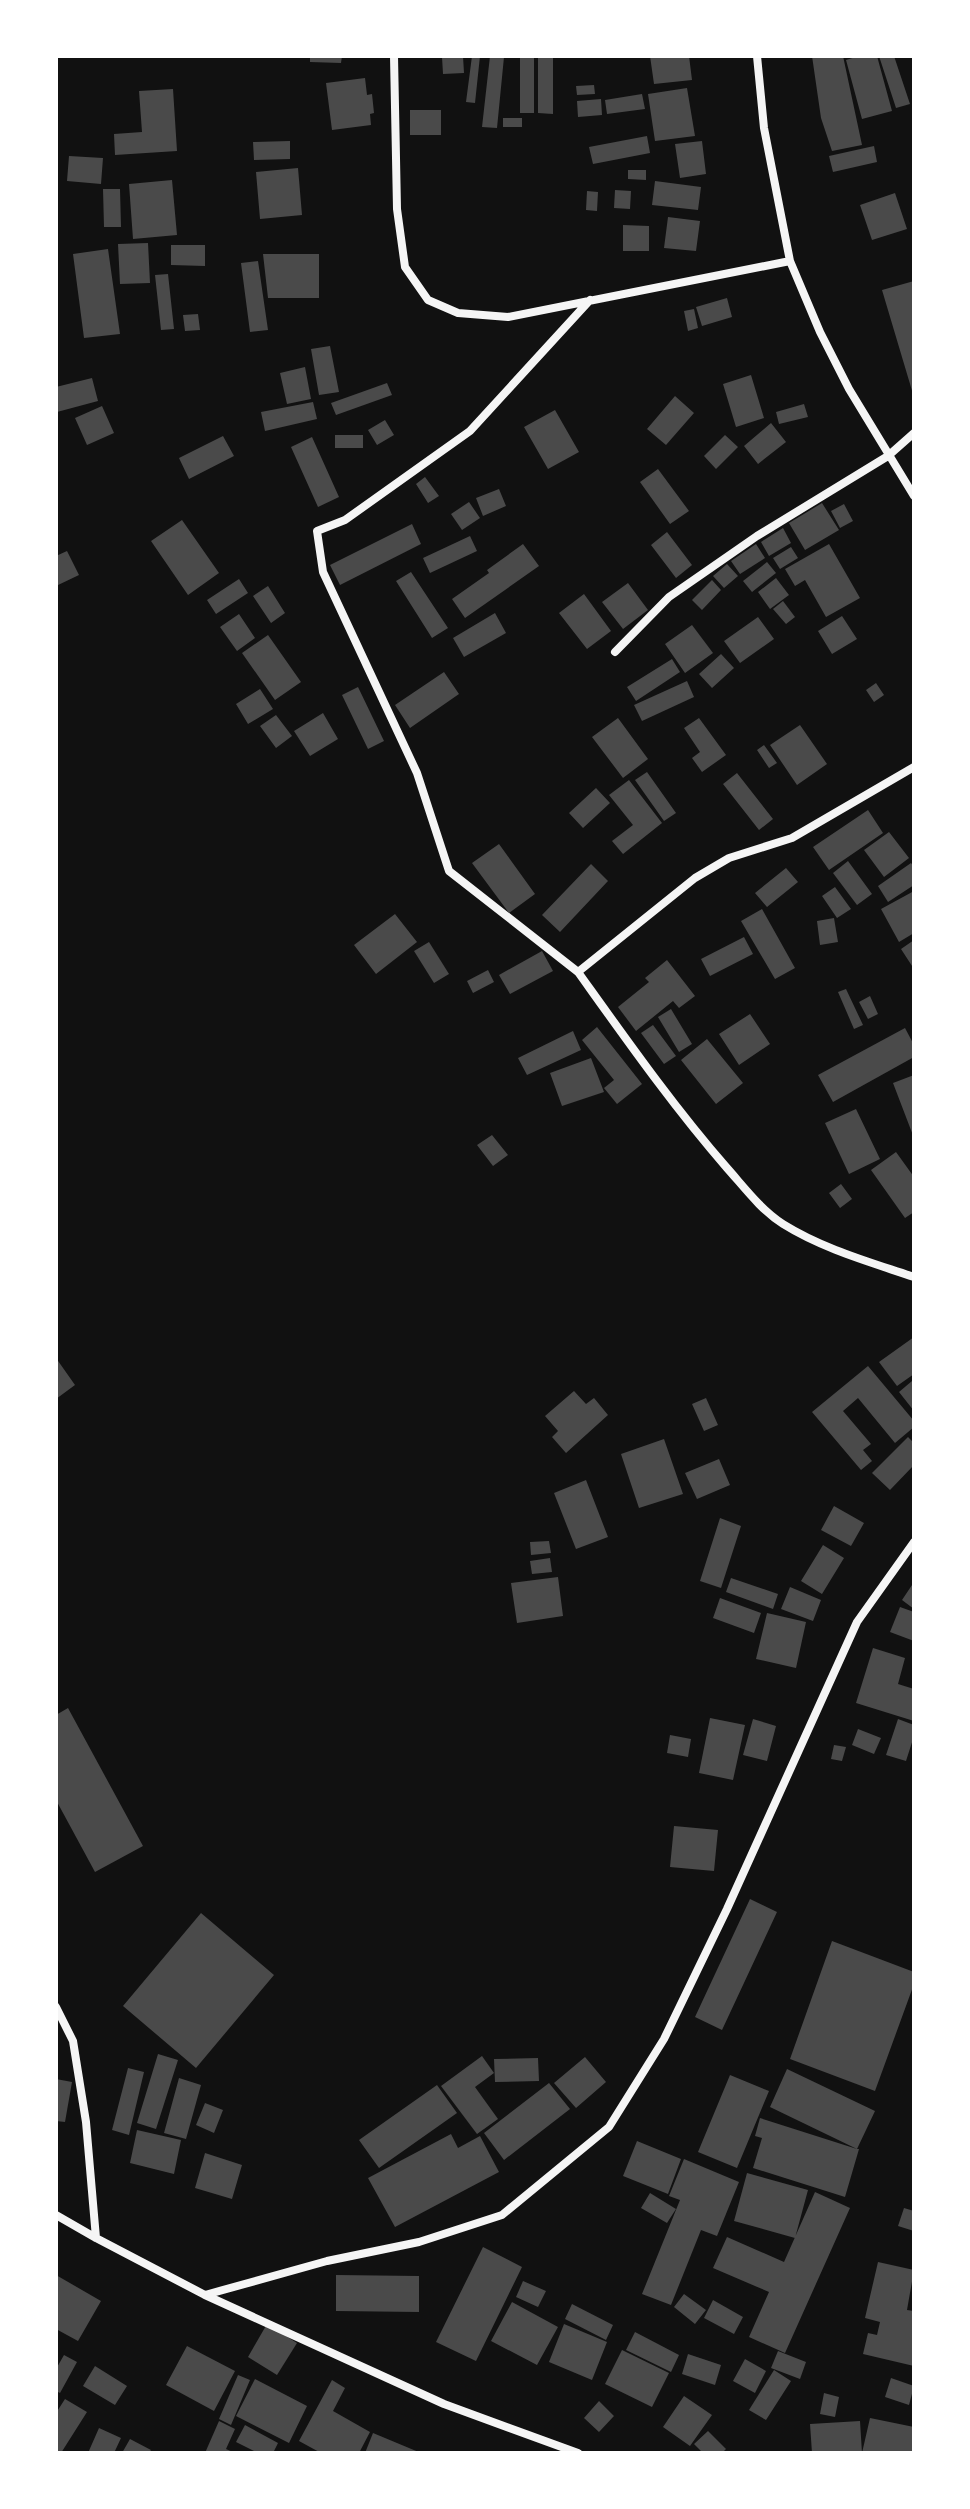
<svg xmlns="http://www.w3.org/2000/svg" width="970" height="2509" font-family="Montserrat,sans-serif">
<rect width="100%" height="100%" fill="#111"/>
<!-- building -->
<path fill="#4a4a4a" d="M 310,56 L 342,56 L 341,63 L 310,62 Z
M 463,56 L 464,73 L 443,74 L 442,57 Z
M 472,56 L 480,56 L 475,103 L 466,102 Z
M 490,56 L 504,57 L 497,128 L 482,127 Z
M 520,56 L 534,56 L 534,113 L 520,113 Z
M 538,56 L 553,56 L 553,114 L 538,113 Z
M 650,56 L 689,56 L 692,80 L 654,84 Z
M 812,56 L 843,56 L 862,145 L 832,151 L 821,118 Z
M 859,56 L 877,56 L 892,111 L 862,119 L 846,60 Z
M 879,56 L 894,56 L 910,104 L 896,108 Z
M 365,78 L 367,95 L 372,94 L 374,113 L 370,114 L 371,125 L 332,130 L 326,83 Z
M 594,85 L 595,94 L 577,95 L 576,86 Z
M 687,88 L 695,136 L 655,141 L 648,94 Z
M 173,89 L 177,151 L 115,155 L 114,134 L 142,132 L 139,91 Z
M 642,94 L 645,109 L 607,114 L 605,100 Z
M 601,99 L 602,115 L 578,117 L 577,101 Z
M 410,110 L 441,110 L 441,135 L 410,135 Z
M 503,118 L 522,118 L 522,127 L 503,127 Z
M 647,136 L 650,153 L 593,164 L 589,147 Z
M 290,141 L 290,159 L 254,160 L 253,142 Z
M 702,141 L 706,174 L 680,178 L 675,144 Z
M 874,146 L 877,162 L 833,172 L 829,156 Z
M 69,156 L 103,158 L 101,184 L 67,181 Z
M 298,168 L 302,215 L 260,219 L 256,172 Z
M 628,170 L 646,170 L 646,180 L 628,179 Z
M 172,180 L 177,235 L 133,239 L 129,184 Z
M 655,181 L 701,187 L 698,210 L 652,205 Z
M 103,189 L 120,189 L 121,227 L 104,227 Z
M 615,190 L 631,191 L 630,209 L 614,208 Z
M 587,191 L 598,192 L 597,211 L 586,210 Z
M 895,193 L 907,229 L 872,240 L 860,205 Z
M 668,217 L 700,221 L 696,251 L 664,248 Z
M 623,225 L 649,226 L 649,251 L 623,251 Z
M 148,243 L 150,283 L 120,284 L 118,244 Z
M 171,245 L 205,245 L 205,266 L 171,265 Z
M 108,249 L 120,334 L 84,338 L 73,254 Z
M 263,254 L 319,254 L 319,298 L 268,298 Z
M 258,261 L 268,330 L 250,332 L 241,263 Z
M 168,274 L 174,329 L 161,330 L 155,275 Z
M 914,281 L 914,394 L 913,394 L 882,290 Z
M 727,298 L 732,317 L 702,326 L 696,307 Z
M 694,309 L 698,328 L 688,331 L 684,311 Z
M 198,314 L 200,330 L 185,331 L 183,315 Z
M 330,346 L 339,392 L 319,395 L 311,349 Z
M 305,367 L 311,399 L 287,404 L 280,373 Z
M 751,375 L 764,418 L 736,427 L 723,384 Z
M 92,378 L 98,401 L 57,412 L 56,387 Z
M 387,383 L 392,395 L 336,415 L 331,403 Z
M 675,396 L 694,413 L 666,445 L 647,429 Z
M 313,402 L 317,419 L 265,431 L 261,412 Z
M 804,404 L 808,417 L 779,424 L 776,412 Z
M 102,406 L 114,433 L 87,445 L 75,418 Z
M 555,410 L 579,452 L 548,469 L 524,427 Z
M 385,420 L 394,435 L 377,445 L 368,430 Z
M 771,423 L 786,442 L 758,464 L 744,446 Z
M 335,435 L 363,435 L 363,448 L 335,448 Z
M 725,435 L 738,447 L 716,469 L 704,456 Z
M 223,436 L 234,456 L 189,479 L 179,458 Z
M 312,437 L 339,497 L 318,507 L 291,447 Z
M 658,469 L 689,511 L 670,524 L 640,482 Z
M 425,477 L 439,496 L 428,503 L 416,484 Z
M 499,489 L 506,506 L 483,516 L 476,498 Z
M 469,502 L 480,518 L 462,530 L 451,514 Z
M 822,503 L 839,530 L 805,550 L 789,523 Z
M 844,504 L 853,521 L 840,528 L 831,511 Z
M 182,520 L 219,573 L 188,595 L 151,541 Z
M 412,524 L 421,544 L 340,585 L 330,565 Z
M 783,528 L 791,543 L 769,556 L 761,542 Z
M 667,532 L 692,565 L 676,578 L 651,545 Z
M 470,536 L 477,551 L 430,573 L 423,558 Z
M 523,544 L 539,566 L 465,618 L 452,599 L 489,573 L 487,570 Z
M 756,544 L 765,558 L 740,574 L 731,561 Z
M 829,544 L 860,598 L 826,617 L 805,580 L 795,586 L 785,569 Z
M 791,547 L 798,558 L 780,569 L 773,558 Z
M 67,551 L 79,575 L 56,586 L 56,556 Z
M 767,562 L 776,573 L 752,592 L 743,581 Z
M 727,564 L 738,576 L 724,588 L 713,576 Z
M 411,572 L 448,628 L 432,638 L 396,581 Z
M 776,578 L 789,595 L 770,609 L 758,592 Z
M 239,579 L 248,593 L 216,614 L 207,600 Z
M 712,580 L 721,590 L 702,610 L 692,600 Z
M 628,583 L 648,610 L 623,629 L 602,602 Z
M 268,586 L 285,613 L 271,623 L 253,596 Z
M 584,594 L 611,631 L 587,649 L 559,613 Z
M 783,601 L 795,617 L 786,624 L 773,609 Z
M 495,613 L 506,633 L 464,657 L 453,638 Z
M 239,614 L 255,638 L 237,651 L 220,627 Z
M 842,616 L 857,639 L 832,654 L 818,631 Z
M 758,617 L 774,639 L 740,663 L 724,641 Z
M 692,625 L 713,653 L 685,673 L 665,644 Z
M 268,635 L 301,682 L 275,700 L 242,653 Z
M 721,654 L 734,668 L 712,688 L 699,674 Z
M 672,659 L 680,672 L 636,701 L 627,687 Z
M 444,672 L 459,694 L 410,728 L 395,705 Z
M 687,681 L 694,697 L 642,721 L 634,705 Z
M 876,683 L 884,695 L 874,702 L 866,690 Z
M 358,687 L 384,741 L 368,749 L 342,695 Z
M 260,689 L 273,709 L 248,724 L 236,704 Z
M 323,713 L 338,739 L 310,756 L 294,731 Z
M 276,715 L 292,736 L 276,748 L 260,726 Z
M 618,718 L 648,759 L 623,778 L 592,737 Z
M 699,718 L 726,755 L 702,772 L 692,758 L 700,752 L 684,728 Z
M 800,725 L 827,764 L 797,785 L 770,745 Z
M 764,745 L 777,763 L 769,768 L 757,750 Z
M 647,772 L 676,813 L 664,821 L 635,780 Z
M 737,773 L 773,819 L 759,830 L 723,784 Z
M 629,780 L 662,823 L 623,854 L 612,841 L 633,825 L 609,795 Z
M 596,788 L 610,803 L 583,828 L 569,813 Z
M 868,810 L 883,833 L 829,870 L 813,847 Z
M 889,832 L 909,858 L 884,877 L 864,850 Z
M 499,844 L 535,894 L 509,913 L 472,863 Z
M 848,861 L 872,894 L 857,905 L 833,873 Z
M 911,863 L 914,867 L 914,885 L 888,902 L 878,886 Z
M 591,864 L 608,881 L 560,932 L 542,915 Z
M 786,868 L 798,882 L 767,907 L 755,893 Z
M 835,887 L 851,909 L 837,918 L 822,896 Z
M 914,891 L 914,933 L 899,942 L 881,909 Z
M 762,909 L 795,968 L 775,979 L 741,921 Z
M 395,914 L 417,942 L 376,974 L 354,945 Z
M 834,918 L 838,942 L 820,945 L 817,921 Z
M 744,937 L 753,954 L 710,976 L 701,959 Z
M 914,940 L 914,969 L 901,949 Z
M 429,942 L 449,974 L 434,983 L 414,951 Z
M 542,951 L 553,971 L 510,994 L 499,975 Z
M 667,960 L 695,996 L 679,1008 L 673,1001 L 636,1031 L 618,1007 L 649,982 L 645,978 Z
M 488,970 L 494,982 L 473,993 L 467,981 Z
M 846,989 L 863,1025 L 854,1029 L 838,992 Z
M 870,996 L 878,1014 L 868,1019 L 859,1002 Z
M 671,1009 L 692,1044 L 679,1052 L 658,1017 Z
M 750,1014 L 770,1044 L 739,1065 L 719,1034 Z
M 653,1025 L 676,1056 L 664,1064 L 641,1033 Z
M 597,1027 L 642,1084 L 617,1104 L 604,1088 L 614,1080 L 582,1040 Z
M 905,1028 L 914,1045 L 914,1057 L 833,1102 L 818,1075 Z
M 573,1031 L 581,1050 L 527,1075 L 518,1058 Z
M 707,1039 L 743,1083 L 716,1104 L 681,1060 Z
M 591,1058 L 604,1092 L 562,1106 L 550,1073 Z
M 914,1075 L 914,1138 L 893,1083 Z
M 856,1109 L 880,1159 L 849,1174 L 825,1123 Z
M 492,1135 L 508,1155 L 493,1166 L 477,1145 Z
M 896,1152 L 914,1177 L 914,1212 L 905,1218 L 871,1170 Z
M 841,1184 L 852,1199 L 840,1208 L 829,1193 Z
M 914,1337 L 914,1374 L 897,1386 L 879,1362 Z
M 56,1358 L 75,1385 L 56,1399 Z
M 868,1366 L 914,1421 L 914,1427 L 895,1443 L 858,1398 L 843,1411 L 871,1444 L 863,1450 L 872,1461 L 861,1470 L 812,1412 Z
M 912,1381 L 914,1383 L 914,1411 L 899,1392 Z
M 574,1391 L 586,1404 L 594,1398 L 608,1415 L 566,1453 L 552,1437 L 558,1431 L 545,1416 Z
M 706,1398 L 718,1425 L 704,1431 L 692,1404 Z
M 908,1437 L 914,1443 L 914,1465 L 890,1490 L 872,1473 Z
M 664,1439 L 683,1494 L 639,1508 L 621,1454 Z
M 719,1459 L 730,1485 L 697,1499 L 685,1473 Z
M 586,1480 L 608,1537 L 576,1549 L 554,1493 Z
M 834,1506 L 864,1523 L 851,1546 L 821,1530 Z
M 720,1518 L 741,1526 L 721,1588 L 700,1581 Z
M 549,1541 L 551,1553 L 531,1555 L 530,1542 Z
M 823,1545 L 844,1558 L 822,1594 L 801,1581 Z
M 550,1558 L 552,1572 L 532,1574 L 530,1561 Z
M 558,1577 L 563,1616 L 517,1623 L 511,1583 Z
M 731,1578 L 778,1594 L 773,1609 L 726,1592 Z
M 914,1582 L 914,1609 L 902,1600 Z
M 790,1587 L 821,1600 L 813,1621 L 781,1609 Z
M 720,1598 L 761,1613 L 754,1633 L 713,1618 Z
M 900,1607 L 914,1612 L 914,1641 L 890,1632 Z
M 767,1613 L 806,1622 L 796,1668 L 756,1659 Z
M 873,1648 L 905,1658 L 898,1684 L 914,1689 L 914,1721 L 856,1703 Z
M 68,1708 L 143,1846 L 95,1872 L 56,1800 L 56,1715 Z
M 710,1718 L 745,1725 L 733,1780 L 699,1773 Z
M 753,1719 L 776,1726 L 767,1761 L 743,1755 Z
M 898,1719 L 914,1725 L 914,1736 L 906,1761 L 886,1755 Z
M 858,1729 L 881,1738 L 874,1754 L 852,1745 Z
M 670,1735 L 691,1739 L 688,1757 L 667,1753 Z
M 834,1745 L 846,1747 L 842,1761 L 831,1759 Z
M 674,1826 L 718,1830 L 714,1871 L 670,1867 Z
M 750,1899 L 777,1912 L 722,2030 L 695,2017 Z
M 201,1913 L 274,1975 L 196,2068 L 123,2006 Z
M 832,1941 L 914,1972 L 914,1984 L 875,2091 L 790,2059 Z
M 158,2054 L 178,2060 L 156,2129 L 137,2123 Z
M 482,2056 L 494,2073 L 475,2087 L 498,2119 L 477,2134 L 441,2086 Z
M 585,2057 L 606,2082 L 576,2108 L 554,2083 Z
M 538,2058 L 539,2081 L 495,2082 L 494,2059 Z
M 128,2068 L 144,2072 L 129,2135 L 112,2130 Z
M 787,2069 L 875,2111 L 857,2149 L 859,2149 L 845,2197 L 753,2168 L 762,2138 L 755,2136 L 760,2118 L 857,2149 L 770,2107 Z
M 730,2075 L 769,2091 L 737,2168 L 698,2152 Z
M 179,2078 L 201,2085 L 186,2139 L 164,2133 Z
M 56,2079 L 72,2082 L 65,2122 L 56,2121 Z
M 549,2083 L 570,2109 L 504,2160 L 484,2133 Z
M 437,2085 L 457,2113 L 379,2168 L 359,2140 Z
M 205,2103 L 223,2110 L 214,2133 L 196,2125 Z
M 137,2130 L 181,2140 L 174,2174 L 130,2163 Z
M 451,2134 L 458,2148 L 480,2136 L 499,2172 L 395,2227 L 368,2178 Z
M 637,2141 L 681,2159 L 668,2194 L 623,2176 Z
M 205,2153 L 242,2165 L 232,2199 L 195,2188 Z
M 684,2159 L 739,2182 L 717,2236 L 701,2230 L 671,2305 L 642,2294 L 680,2200 L 669,2196 Z
M 747,2173 L 808,2190 L 795,2238 L 734,2221 Z
M 815,2192 L 850,2208 L 785,2353 L 749,2337 L 769,2292 L 713,2268 L 727,2237 L 784,2262 Z
M 650,2193 L 676,2209 L 667,2223 L 641,2208 Z
M 904,2208 L 914,2211 L 914,2231 L 898,2226 Z
M 483,2247 L 522,2267 L 476,2361 L 436,2342 Z
M 878,2262 L 914,2270 L 907,2310 L 914,2311 L 914,2366 L 863,2354 L 868,2333 L 877,2335 L 880,2322 L 865,2318 Z
M 56,2275 L 101,2301 L 78,2341 L 56,2329 Z
M 336,2275 L 419,2276 L 419,2312 L 336,2311 Z
M 523,2281 L 546,2291 L 538,2307 L 516,2297 Z
M 684,2294 L 706,2310 L 695,2324 L 674,2307 Z
M 713,2300 L 743,2317 L 734,2334 L 704,2318 Z
M 512,2302 L 558,2327 L 537,2365 L 491,2341 Z
M 572,2304 L 613,2325 L 606,2340 L 565,2319 Z
M 267,2324 L 297,2343 L 277,2375 L 248,2357 Z
M 564,2324 L 607,2342 L 592,2380 L 549,2362 Z
M 635,2332 L 679,2355 L 671,2372 L 626,2350 Z
M 187,2346 L 235,2371 L 214,2411 L 166,2385 Z
M 622,2350 L 669,2373 L 652,2407 L 605,2384 Z
M 778,2351 L 806,2362 L 800,2379 L 771,2368 Z
M 688,2354 L 721,2365 L 715,2385 L 682,2374 Z
M 64,2355 L 77,2362 L 60,2393 L 56,2391 L 56,2369 Z
M 745,2359 L 766,2371 L 755,2393 L 733,2381 Z
M 95,2366 L 127,2386 L 115,2405 L 83,2386 Z
M 774,2370 L 791,2381 L 766,2420 L 749,2410 Z
M 238,2375 L 250,2380 L 231,2425 L 219,2419 Z
M 891,2378 L 914,2386 L 909,2405 L 885,2397 Z
M 255,2379 L 307,2406 L 289,2443 L 236,2416 Z
M 332,2380 L 345,2388 L 333,2411 L 370,2432 L 359,2453 L 321,2453 L 299,2441 Z
M 824,2393 L 839,2397 L 835,2417 L 820,2414 Z
M 684,2396 L 712,2415 L 690,2446 L 663,2427 Z
M 65,2399 L 87,2412 L 61,2453 L 56,2453 L 56,2413 Z
M 599,2401 L 614,2416 L 599,2432 L 584,2418 Z
M 870,2418 L 914,2427 L 914,2453 L 862,2453 Z
M 219,2421 L 235,2429 L 226,2449 L 235,2453 L 205,2453 Z
M 860,2421 L 862,2453 L 812,2453 L 810,2424 Z
M 245,2425 L 278,2443 L 273,2453 L 258,2453 L 236,2442 Z
M 99,2428 L 121,2438 L 114,2453 L 88,2453 Z
M 708,2431 L 726,2449 L 722,2453 L 703,2453 L 694,2444 Z
M 373,2433 L 421,2453 L 365,2453 Z
M 130,2439 L 151,2450 L 149,2453 L 122,2453 Z"/>
<g fill="none" stroke-linecap="round" stroke-linejoin="round">
<!-- minor -->
<path stroke="#f5f5f5" stroke-width="8" d="M 394,56 L 397,209 L 405,267 L 428,300 L 458,313 L 508,317 L 790,261
M 757,56 L 764,128 L 790,261 L 820,332 L 849,389 L 914,496
M 590,300 L 470,431 L 345,520 L 317,531 L 323,572 L 417,773 L 449,871 L 578,972 L 695,878 L 729,858 L 792,838 L 914,767
M 615,652 L 669,597 L 757,536 L 888,456 L 914,433
M 578,972 C 626,1039 673,1106 727,1168 C 744,1187 761,1210 783,1224 C 823,1249 870,1262 914,1277
M 56,2007 L 73,2041 L 86,2122 L 96,2238
M 56,2215 L 96,2238 L 205,2295 L 444,2404 L 578,2453
M 205,2295 L 327,2261 L 419,2242 L 502,2215 L 609,2127 L 664,2039 L 727,1909 L 857,1622 L 914,1542"/>
</g>
<!-- border -->
<rect width="970" height="2509" fill="none" stroke="#ffffff" stroke-width="116"/>
</svg>
